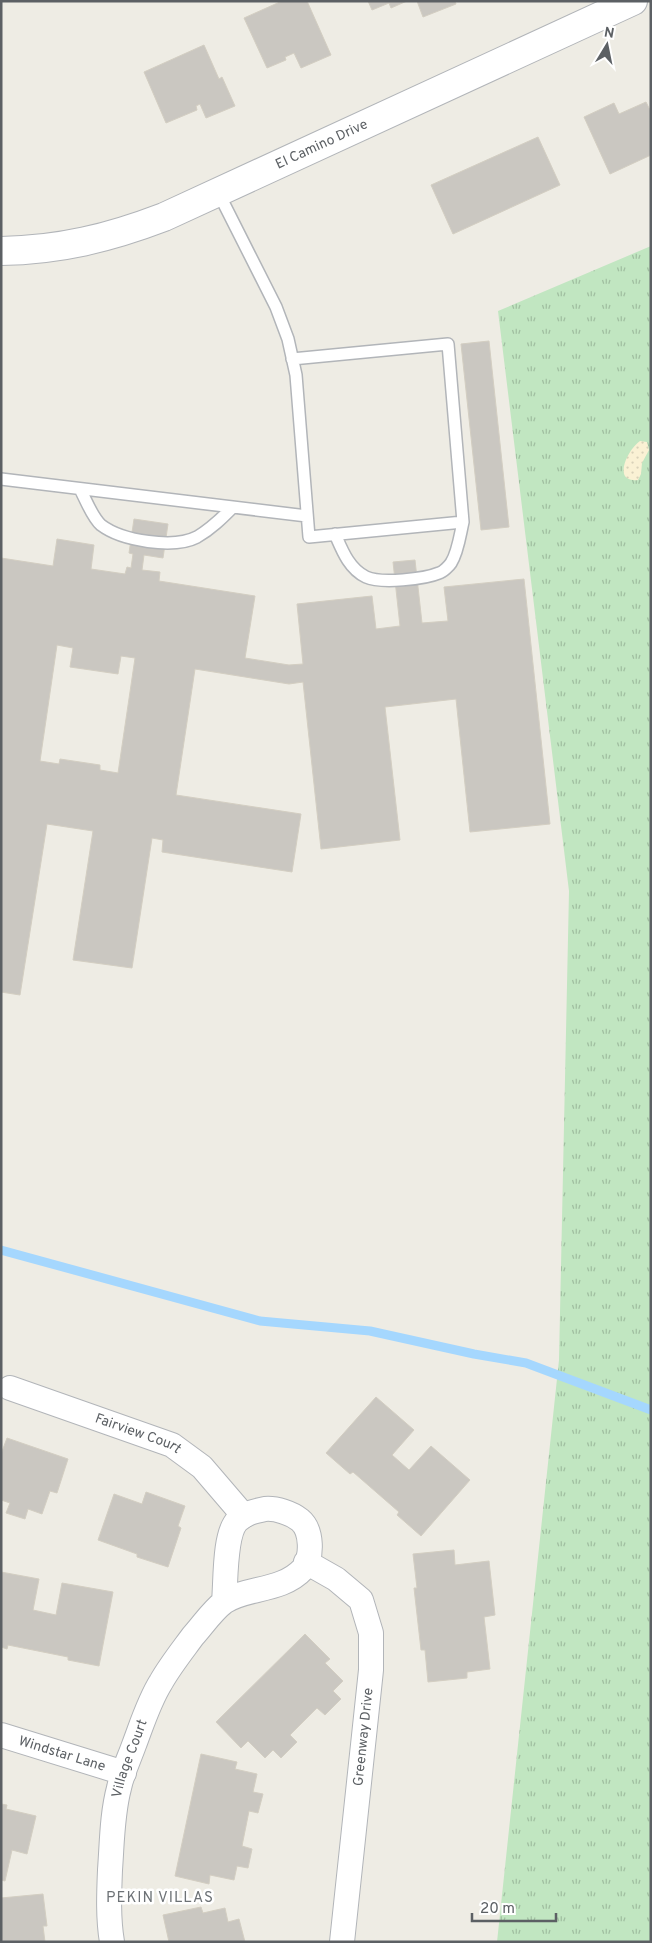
<svg xmlns="http://www.w3.org/2000/svg" width="652" height="1943" font-family="Overpass,sans-serif">
<defs>
<pattern id="grass-tufts" width="24" height="20" patternUnits="userSpaceOnUse" patternTransform="scale(1.25)"><rect width="24" height="20" fill="#c1e6c1"/><path d="M3 7l-1-3M5 7V3M7 7l1-3M15 17l-1-3M17 17v-4M19 17l1-3" fill="none" stroke="#a0bea0"/></pattern>
<pattern id="sand-dots" width="8" height="8" patternUnits="userSpaceOnUse" patternTransform="scale(1.25)"><rect width="8" height="8" fill="#faf1d4"/><path d="M2 2h.1M6 6h.1" fill="none" stroke="#d9d1b9" stroke-width="1.8" stroke-linecap="round"/></pattern>
</defs>
<rect width="100%" height="100%" fill="#eeece4"/>
<!-- grass -->
<path fill="url(#grass-tufts)" d="M 651,246 L 651,1942 L 497,1942 L 559,1360 L 569,891 L 498,311 Z"/>
<!-- sand -->
<path fill="url(#sand-dots)" d="M 640,441 L 647,442 L 649,450 L 642,463 L 641,474 L 638,480 C 611,483 628,449 640,441 Z"/>
<g fill="none" stroke-linecap="round" stroke-linejoin="round">
<!-- stream -->
<path stroke="#a5d7fe" stroke-width="9" d="M 1,1250 L 260,1321 L 370,1331 L 474,1354 L 526,1363 L 651,1410"/>
</g>
<!-- building -->
<path fill="#cac7c1" stroke="#d3cec2" fill-rule="evenodd" d="M 282,1 L 307,1 L 331,55 L 301,68 L 294,53 L 285,57 L 286,60 L 267,68 L 244,18 Z
M 368,1 L 407,1 L 391,8 L 389,3 L 372,10 Z
M 417,1 L 455,1 L 456,4 L 423,17 Z
M 204,45 L 219,79 L 222,77 L 235,106 L 206,118 L 200,104 L 196,106 L 197,110 L 166,123 L 144,72 Z
M 646,102 L 651,112 L 651,155 L 610,174 L 584,117 L 614,103 L 619,114 Z
M 538,137 L 560,185 L 453,234 L 431,185 Z
M 489,341 L 509,527 L 481,530 L 461,344 Z
M 134,519 L 168,524 L 163,558 L 144,555 L 142,570 L 160,572 L 159,581 L 255,596 L 245,658 L 289,665 L 303,664 L 297,604 L 372,596 L 376,629 L 400,626 L 393,562 L 415,560 L 422,623 L 448,621 L 444,587 L 524,579 L 550,824 L 470,832 L 456,699 L 385,707 L 400,840 L 321,849 L 303,682 L 289,684 L 195,669 L 176,795 L 301,814 L 292,872 L 162,852 L 163,840 L 152,838 L 132,968 L 73,960 L 93,831 L 47,824 L 20,995 L 1,992 L 1,558 L 53,566 L 57,539 L 94,545 L 91,569 L 125,574 L 127,567 L 131,568 L 133,554 L 129,553 ZM 57,645 L 73,648 L 70,667 L 118,674 L 121,656 L 135,658 L 118,773 L 100,770 L 100,765 L 60,759 L 59,764 L 40,761 Z
M 376,1397 L 414,1430 L 392,1455 L 409,1470 L 431,1446 L 470,1480 L 421,1536 L 397,1515 L 399,1512 L 353,1472 L 350,1474 L 326,1453 Z
M 7,1438 L 68,1459 L 57,1493 L 50,1491 L 42,1514 L 28,1509 L 25,1519 L 6,1513 L 10,1503 L 1,1500 L 1,1454 Z
M 146,1492 L 185,1506 L 178,1526 L 181,1528 L 168,1567 L 137,1557 L 137,1554 L 98,1540 L 114,1494 L 142,1504 Z
M 454,1550 L 455,1565 L 489,1561 L 495,1615 L 484,1617 L 490,1669 L 467,1672 L 467,1678 L 428,1682 L 425,1650 L 421,1650 L 414,1588 L 417,1588 L 413,1554 Z
M 1,1572 L 39,1579 L 33,1610 L 56,1615 L 62,1583 L 113,1592 L 99,1666 L 68,1660 L 68,1657 L 8,1645 L 7,1649 L 1,1647 Z
M 305,1634 L 330,1659 L 325,1663 L 343,1681 L 333,1691 L 341,1699 L 325,1715 L 317,1708 L 290,1735 L 297,1742 L 281,1758 L 273,1750 L 265,1758 L 248,1741 L 241,1748 L 216,1722 Z
M 201,1754 L 237,1762 L 235,1769 L 257,1774 L 253,1792 L 263,1794 L 258,1813 L 249,1811 L 242,1846 L 252,1849 L 248,1868 L 237,1866 L 234,1880 L 210,1875 L 209,1884 L 175,1876 Z
M 1,1804 L 7,1805 L 6,1809 L 36,1816 L 27,1854 L 12,1850 L 5,1881 L 1,1880 Z
M 43,1894 L 47,1926 L 43,1926 L 45,1942 L 1,1942 L 1,1898 Z
M 201,1907 L 203,1913 L 225,1908 L 228,1922 L 239,1919 L 245,1942 L 169,1942 L 163,1915 Z"/>
<g fill="none" stroke-linecap="round" stroke-linejoin="round">
<!-- service casing -->
<g stroke="#b2b5b9" stroke-width="14">
<path id="service" d="M 218,192 L 276,307 L 288,339 L 296,375 L 309,537 L 463,522 L 448,344 L 292,359
M 1,479 L 307,516
M 80,489 C 86,500 92,517 101,525 C 122,541 174,549 197,537 C 211,529 222,518 233,507
M 335,534 C 342,550 349,569 366,577 C 381,584 425,579 439,573 C 443,572 449,566 451,563 C 458,552 460,535 463,522"/>
</g>
<!-- minor casing -->
<g stroke="#b2b5b9" stroke-width="26">
<g id="minor">
<path id="s1" d="M 10,1388 L 172,1445 L 202,1467 L 244,1516"/>
<path d="M 306,1562 L 336,1579 L 361,1600 L 371,1633 L 371,1670 L 342,1942"/>
<path id="s2" d="M 1,1735 L 124,1773"/>
<path id="s3" d="M 112,1942 C 108,1918 109,1894 110,1870 C 112,1843 112,1814 119,1788 C 122,1773 129,1759 134,1745 C 142,1724 149,1701 161,1682 C 170,1666 182,1651 193,1636 C 203,1625 212,1611 224,1602 C 245,1587 282,1592 303,1569 C 313,1557 312,1530 300,1520 C 291,1513 276,1508 265,1509 C 255,1511 245,1513 237,1521 C 224,1535 226,1582 224,1602"/>
</g>
</g>
<!-- tertiary casing -->
<g stroke="#b2b5b9" stroke-width="30">
<g id="tertiary">
<path id="s4" d="M 1,251 C 60,250 109,238 164,217 L 633,1"/>
</g>
</g>
<!-- service -->
<use href="#service" stroke="#fff" stroke-width="11"/>
<!-- minor -->
<use href="#minor" stroke="#fff" stroke-width="24"/>
<!-- tertiary -->
<use href="#tertiary" stroke="#fff" stroke-width="28"/>
</g>
<g text-anchor="middle" dominant-baseline="central" stroke-width="5" stroke-linejoin="round" paint-order="stroke">
<!-- street labels -->
<g font-size="14" fill="#5c6064" stroke="#fff">
<text stroke="none"><textPath href="#s4" startOffset="341">El Camino Drive</textPath></text>
<text stroke="none"><textPath href="#s1" startOffset="136">Fairview Court</textPath></text>
<text transform="translate(364 1737) rotate(-84)">Greenway Drive</text>
<text stroke="none"><textPath href="#s2" startOffset="64">Windstar Lane</textPath></text>
<text stroke="none"><textPath href="#s3" startOffset="186">Village Court</textPath></text>
</g>
<!-- neighbourhood labels -->
<g font-size="15" letter-spacing="1" fill="#6d7276" stroke="#fff">
<text x="160" y="1898">PEKIN VILLAS</text>
</g>
</g>
<!-- border -->
<rect width="652" height="1943" fill="none" stroke="#5c6064" stroke-width="5"/>
<!-- north arrow -->
<g transform="translate(607 45) rotate(10)" stroke="#ffffff" stroke-width="4" paint-order="stroke">
<path d="M0-4L9 19L0 12L-9 19Z" fill="#5c6064"/>
<text y="-8" font-size="14" font-weight="bold" text-anchor="middle" fill="#5c6064">N</text>
</g>
<!-- scale -->
<path d="M472 1913v8h84v-8" fill="none" stroke="#5c6064" stroke-width="2.5"/>
<text x="480" y="1913" font-size="15" fill="#5c6064" stroke="#ffffff" stroke-width="4" paint-order="stroke">20 m</text>
</svg>
